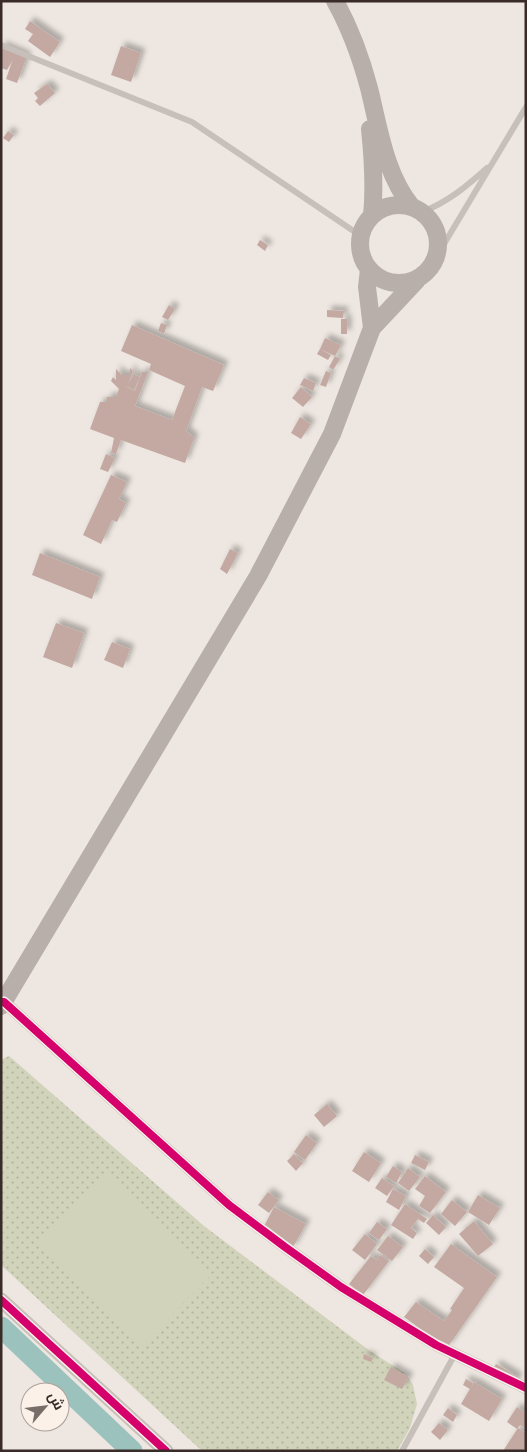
<svg xmlns="http://www.w3.org/2000/svg" width="527" height="1452" font-family="Lato,Cairo,sans-serif">
<defs>
<pattern id="grass-dots" width="8" height="8" patternUnits="userSpaceOnUse" patternTransform="scale(1.25)"><rect width="8" height="8" fill="#d1d3ba"/><path d="M2 2h.1M6 6h.1" fill="none" stroke="#b4b5a0" stroke-width="1.8" stroke-linecap="round"/></pattern>
<filter id="shadow"><feDropShadow dx="4.5" dy="-4.5" stdDeviation="2.5" flood-color="#0004"/></filter>
</defs>
<rect width="100%" height="100%" fill="#eee7e1"/>
<!-- grass -->
<path fill="url(#grass-dots)" d="M 9,1056 L 204,1226 L 370,1351 L 406,1374 L 413,1385 L 417,1404 L 410,1428 L 397,1451 L 202,1451 L 1,1265 L 1,1060 Z"/>
<!-- green -->
<path fill="#d1d3ba" d="M 108,1171 L 212,1274 L 141,1346 L 36,1244 Z"/>
<g fill="none" stroke-linecap="round" stroke-linejoin="round">
<!-- river -->
<path stroke="#9cc2bd" stroke-width="21" d="M 1,1327 L 132,1451"/>
</g>
<!-- building -->
<path fill="#c3a9a2" filter="url(#shadow)" d="M 30,21 L 60,42 L 50,57 L 28,41 L 33,34 L 25,29 Z
M 1,45 L 27,56 L 17,83 L 6,79 L 13,59 L 7,70 L 1,68 Z
M 121,46 L 141,53 L 131,82 L 111,75 Z
M 47,84 L 55,93 L 40,106 L 35,101 L 38,98 L 34,93 Z
M 8,131 L 14,135 L 9,142 L 3,138 Z
M 260,240 L 268,245 L 265,251 L 257,245 Z
M 169,305 L 175,309 L 168,320 L 162,317 Z
M 327,310 L 344,311 L 343,318 L 327,317 Z
M 341,319 L 347,319 L 347,334 L 341,334 Z
M 161,323 L 167,325 L 164,334 L 158,331 Z
M 132,325 L 224,365 L 213,391 L 202,387 L 186,431 L 194,438 L 185,463 L 121,440 L 116,454 L 111,453 L 114,438 L 90,429 L 100,402 L 107,402 L 107,397 L 116,397 L 119,389 L 111,381 L 113,377 L 116,380 L 116,369 L 122,375 L 129,375 L 130,368 L 133,371 L 127,387 L 135,391 L 142,372 L 148,372 L 135,406 L 172,420 L 185,386 L 149,370 L 151,364 L 121,351 Z
M 325,338 L 341,345 L 335,356 L 320,349 Z
M 320,349 L 331,355 L 328,360 L 317,354 Z
M 335,356 L 340,359 L 333,370 L 329,367 Z
M 326,371 L 331,373 L 326,387 L 320,385 Z
M 134,374 L 140,377 L 134,390 L 127,386 Z
M 304,378 L 316,383 L 313,391 L 300,385 Z
M 301,387 L 312,397 L 303,407 L 292,398 Z
M 300,417 L 311,424 L 301,439 L 291,433 Z
M 106,454 L 115,458 L 108,472 L 100,469 Z
M 111,475 L 127,482 L 119,499 L 126,503 L 117,522 L 112,520 L 101,544 L 83,535 Z
M 230,549 L 238,553 L 227,574 L 220,569 Z
M 40,553 L 100,577 L 92,599 L 32,575 Z
M 56,623 L 84,633 L 72,668 L 43,657 Z
M 112,642 L 130,649 L 123,668 L 104,660 Z
M 327,1104 L 337,1116 L 324,1127 L 314,1115 Z
M 306,1135 L 317,1143 L 305,1160 L 294,1152 Z
M 364,1152 L 381,1163 L 369,1182 L 352,1171 Z
M 294,1154 L 303,1163 L 296,1171 L 287,1161 Z
M 415,1155 L 429,1162 L 425,1170 L 411,1163 Z
M 393,1166 L 402,1172 L 396,1183 L 386,1177 Z
M 408,1168 L 420,1177 L 409,1191 L 398,1183 Z
M 425,1176 L 446,1192 L 430,1213 L 419,1206 L 425,1196 L 415,1189 Z
M 382,1178 L 394,1186 L 387,1196 L 375,1188 Z
M 393,1189 L 406,1196 L 399,1210 L 386,1202 Z
M 268,1192 L 279,1200 L 269,1213 L 258,1205 Z
M 478,1195 L 500,1208 L 489,1225 L 468,1212 Z
M 452,1200 L 467,1212 L 455,1226 L 441,1214 Z
M 405,1204 L 427,1219 L 424,1223 L 418,1219 L 411,1228 L 417,1233 L 413,1239 L 391,1225 Z
M 274,1207 L 306,1224 L 292,1249 L 261,1232 Z
M 433,1215 L 446,1227 L 439,1235 L 426,1223 Z
M 474,1221 L 493,1244 L 478,1256 L 459,1234 Z
M 377,1222 L 387,1229 L 379,1240 L 369,1233 Z
M 365,1234 L 377,1244 L 365,1260 L 352,1250 Z
M 388,1236 L 403,1247 L 392,1261 L 377,1250 Z
M 451,1244 L 497,1277 L 447,1348 L 404,1317 L 416,1302 L 444,1321 L 452,1310 L 450,1309 L 464,1288 L 434,1267 Z
M 425,1249 L 434,1257 L 428,1264 L 419,1256 Z
M 380,1255 L 389,1261 L 363,1295 L 349,1284 L 371,1256 L 377,1260 Z
M 364,1354 L 373,1358 L 371,1362 L 363,1359 Z
M 496,1364 L 518,1377 L 513,1387 L 493,1369 Z
M 391,1367 L 409,1377 L 402,1389 L 384,1380 Z
M 466,1379 L 473,1383 L 470,1389 L 463,1385 Z
M 474,1382 L 502,1399 L 489,1421 L 461,1404 Z
M 517,1407 L 526,1413 L 526,1429 L 520,1425 L 517,1429 L 507,1422 Z
M 448,1408 L 457,1415 L 453,1422 L 443,1415 Z
M 439,1423 L 448,1430 L 440,1440 L 431,1432 Z
M 518,1428 L 526,1433 L 526,1447 L 524,1451 L 503,1451 Z"/>
<g fill="none" stroke-linecap="round" stroke-linejoin="round">
<!-- service -->
<path stroke="#c7bfba" stroke-width="6" d="M 1,45 L 192,122 L 361,236
M 422,212 C 448,202 467,186 487,168
M 438,254 L 526,107
M 402,1451 L 455,1354"/>
<!-- minor -->
<path stroke="#c7bfba" stroke-width="12" d="M 4,1002 L 229,1205 L 285,1247 L 341,1287 L 436,1345 L 526,1388"/>
<!-- tertiary -->
<path stroke="#c7bfba" stroke-width="15" d="M 1,1300 L 166,1451"/>
<!-- secondary -->
<path stroke="#b8afaa" stroke-width="18" d="M 335,1 C 350,28 361,58 369,88 C 379,128 385,174 412,207
M 370,129 C 373,158 375,187 372,216
M360 244a39 39 0 1 1 78 0a39 39 0 1 1-78 0Z
M 369,269 L 367,287 L 372,328
M 1,1006 L 258,576 L 332,434 L 372,328 L 417,280"/>
<!-- cycleway casing -->
<g stroke="#fbf1e9" stroke-width="11">
<path id="cycleway" d="M 1,1002 L 4,1002 L 229,1205 L 285,1247 L 341,1287 L 436,1345 L 526,1388
M 1,1300 L 166,1451"/>
</g>
<!-- cycleway -->
<use href="#cycleway" stroke="#d6006c" stroke-width="8"/>
</g>
<!-- border -->
<rect width="527" height="1452" fill="none" stroke="#382b28" stroke-width="5"/>
<!-- north arrow -->
<g transform="translate(45 1407) rotate(62)"><circle r="24" fill="#fbf1e9" stroke="#ada29c"/>
<path d="M0-4L9 19L0 12L-9 19Z" fill="#786d69"/>
<text y="-8" font-size="14" font-weight="bold" text-anchor="middle" fill="#382b28">ش</text>
</g>
</svg>
